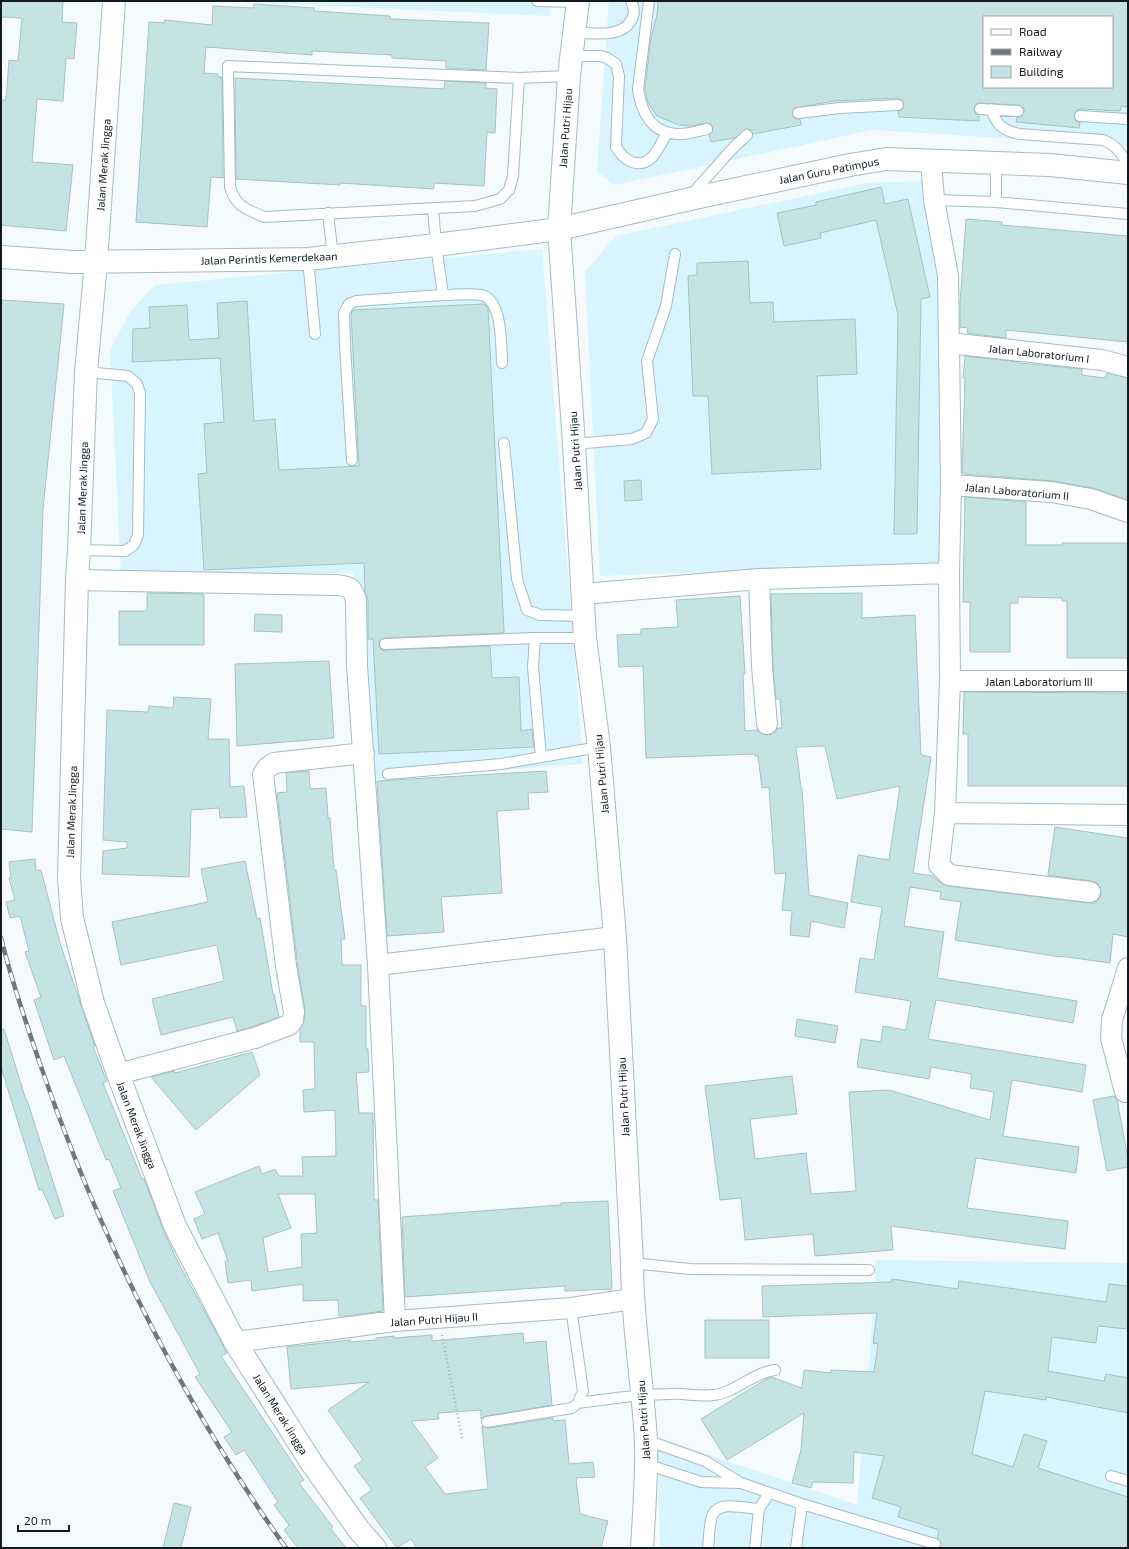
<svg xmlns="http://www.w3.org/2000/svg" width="1129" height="1549" font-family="'Exo 2',sans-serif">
<rect width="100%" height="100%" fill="#f5fafc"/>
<!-- built -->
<path fill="#d8f4ff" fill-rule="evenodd" d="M 221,1 L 551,1 L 549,16 Z
M 609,1 L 1128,1 L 1128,146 L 873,130 L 614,185 L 597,171 ZM 984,17 L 1112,17 L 1112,87 L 984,87 Z
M 928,181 L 945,282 L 945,564 L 600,576 L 585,272 L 616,236 L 868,183 Z
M 542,249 L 583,764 L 368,780 L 354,573 L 121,573 L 110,350 L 130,312 L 155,285 Z
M 876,1260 L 1128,1263 L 1128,1548 L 660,1548 L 657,1437 L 857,1505 L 870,1355 Z"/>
<!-- building -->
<path fill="#c6e3e4" stroke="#a6c3c3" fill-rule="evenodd" d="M 1,1 L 63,1 L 62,22 L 77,23 L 74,59 L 66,58 L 63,101 L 37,99 L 32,162 L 73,165 L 66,231 L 1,225 L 1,100 L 6,100 L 9,60 L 18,61 L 22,18 L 1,17 Z
M 658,1 L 1128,1 L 1128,107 L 1121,106 L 1120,111 L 1081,109 L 1077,110 L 1074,116 L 1076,121 L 1080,122 L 1079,128 L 1016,122 L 1017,117 L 1021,117 L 1024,112 L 1024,108 L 1018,105 L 977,103 L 974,109 L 976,114 L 979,115 L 979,121 L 899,117 L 898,111 L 902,110 L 904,105 L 903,101 L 898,98 L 834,101 L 794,108 L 792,114 L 795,119 L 800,119 L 801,125 L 753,134 L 751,130 L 746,129 L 735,138 L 711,142 L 709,135 L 713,130 L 711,124 L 706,123 L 693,126 L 679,125 L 657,116 L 648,103 L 645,89 L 651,38 L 657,15 ZM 984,17 L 1112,17 L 1112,87 L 984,87 Z
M 254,4 L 314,8 L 314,11 L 390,16 L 390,19 L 489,23 L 486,70 L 446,68 L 446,61 L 392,58 L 392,55 L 312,51 L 312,55 L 206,47 L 204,73 L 218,74 L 218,77 L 222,77 L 223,178 L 211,177 L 207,227 L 136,222 L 149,22 L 164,23 L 165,20 L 212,25 L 213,6 L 253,8 Z
M 235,78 L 444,89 L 445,81 L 486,83 L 485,88 L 497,89 L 495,133 L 487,132 L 484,186 L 434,183 L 434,189 L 340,183 L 340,185 L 236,179 Z
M 881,187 L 885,204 L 908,199 L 930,297 L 921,299 L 917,534 L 894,534 L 898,315 L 876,220 L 820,233 L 821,238 L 784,246 L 777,213 L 816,205 L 816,202 Z
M 966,219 L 1002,222 L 1002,225 L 1128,236 L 1128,342 L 1006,330 L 1006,338 L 967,333 L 968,328 L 960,327 L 960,304 Z
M 748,261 L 750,303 L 773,302 L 774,322 L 855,319 L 857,374 L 817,376 L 821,469 L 712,474 L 708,396 L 693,396 L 688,276 L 697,275 L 697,263 Z
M 1,300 L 64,304 L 43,509 L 32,832 L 1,829 Z
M 247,301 L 254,421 L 275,419 L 279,470 L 359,466 L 351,314 L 353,310 L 484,304 L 488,308 L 504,633 L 385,638 L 379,641 L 379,645 L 382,650 L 385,650 L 490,646 L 492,678 L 519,677 L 521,731 L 532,729 L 534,747 L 379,754 L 373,639 L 368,639 L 368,600 L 365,592 L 364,563 L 204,570 L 198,474 L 207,473 L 204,424 L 224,422 L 220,358 L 132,362 L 133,329 L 150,328 L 149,307 L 187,305 L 189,340 L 219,338 L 217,303 Z
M 965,356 L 1019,362 L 1019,363 L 1082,369 L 1082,375 L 1105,378 L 1107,373 L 1128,378 L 1128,500 L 1093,488 L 1053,481 L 964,474 L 964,473 L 962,473 L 965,378 L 963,378 Z
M 641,480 L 642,500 L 625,501 L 624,481 Z
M 965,497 L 1026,502 L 1026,545 L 1062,545 L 1062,543 L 1128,543 L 1128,658 L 1067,658 L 1067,601 L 1062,601 L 1062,598 L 1018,597 L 1018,603 L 1010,603 L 1010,652 L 970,652 L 970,602 L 963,602 Z
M 147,593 L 204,594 L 204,645 L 119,645 L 119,611 L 147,611 Z
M 862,593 L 862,618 L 915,615 L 921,755 L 931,757 L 913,873 L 933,876 L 941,883 L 948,886 L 1089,903 L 1094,903 L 1099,899 L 1101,894 L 1100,887 L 1097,883 L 1091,881 L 1048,875 L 1055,827 L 1128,838 L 1128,937 L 1113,934 L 1110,963 L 1060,956 L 1060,957 L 955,940 L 961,902 L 940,899 L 941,892 L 910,887 L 904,926 L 944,932 L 937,978 L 1077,1001 L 1073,1023 L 936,1000 L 928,1039 L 1086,1065 L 1082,1092 L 1012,1080 L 1003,1136 L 1079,1147 L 1076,1173 L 976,1158 L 967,1208 L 1068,1221 L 1065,1249 L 891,1226 L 893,1250 L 815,1256 L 813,1234 L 745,1240 L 741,1198 L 720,1200 L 705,1086 L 792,1076 L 797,1114 L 750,1119 L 755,1159 L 806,1153 L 811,1194 L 856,1191 L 849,1092 L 889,1090 L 990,1120 L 994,1092 L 970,1088 L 972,1074 L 931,1067 L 929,1079 L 857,1067 L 861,1039 L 881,1042 L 883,1026 L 906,1030 L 911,1001 L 855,992 L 860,958 L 874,960 L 882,907 L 851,902 L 858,855 L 889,860 L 900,786 L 837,799 L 825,746 L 796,747 L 801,788 L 802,788 L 809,895 L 848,903 L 844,928 L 811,921 L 809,937 L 790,935 L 792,911 L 782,910 L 786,873 L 775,874 L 769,787 L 762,788 L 758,756 L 755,756 L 755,754 L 646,758 L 643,666 L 619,667 L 617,635 L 641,634 L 641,629 L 678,627 L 676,600 L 740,596 L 745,674 L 743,674 L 745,731 L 757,730 L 762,734 L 768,735 L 774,733 L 778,728 L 782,728 L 780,699 L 776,699 L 773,666 L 771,594 Z
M 255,614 L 282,615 L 282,632 L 254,631 Z
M 329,661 L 334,738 L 237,746 L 235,664 Z
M 964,692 L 1128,693 L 1128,786 L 968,786 L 968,734 L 963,734 Z
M 174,697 L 211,699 L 208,739 L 229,739 L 230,787 L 244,786 L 247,817 L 220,818 L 219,808 L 191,810 L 189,877 L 102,874 L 103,851 L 127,848 L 127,842 L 103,840 L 107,710 L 148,712 L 149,706 L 173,708 Z
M 309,771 L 310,789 L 326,788 L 328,818 L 330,818 L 334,870 L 336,870 L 345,939 L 341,939 L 342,965 L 361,965 L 361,1006 L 366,1006 L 366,1049 L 368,1049 L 369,1072 L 356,1073 L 359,1113 L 373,1113 L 374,1200 L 378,1200 L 383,1311 L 347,1316 L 339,1316 L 338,1300 L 303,1301 L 303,1284 L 252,1291 L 251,1280 L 228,1283 L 225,1261 L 228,1261 L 218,1233 L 202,1239 L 194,1219 L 205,1214 L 195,1192 L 259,1166 L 262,1174 L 275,1169 L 279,1176 L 303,1176 L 302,1157 L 336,1156 L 335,1110 L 304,1112 L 303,1090 L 315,1089 L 314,1042 L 300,1042 L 300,1029 L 304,1021 L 305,1010 L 298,968 L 277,793 L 287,792 L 286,773 ZM 278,1194 L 315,1194 L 317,1233 L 301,1234 L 302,1267 L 268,1272 L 263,1238 L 291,1228 Z
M 546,771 L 548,792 L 528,793 L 529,809 L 497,811 L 502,893 L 441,897 L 444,932 L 387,936 L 377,781 Z
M 35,859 L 36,871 L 41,870 L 60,943 L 95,1046 L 93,1047 L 107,1081 L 103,1083 L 142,1179 L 144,1179 L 148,1189 L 164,1232 L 177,1260 L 227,1353 L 221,1356 L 304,1480 L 299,1483 L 333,1527 L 331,1529 L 346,1548 L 298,1548 L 284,1530 L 289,1525 L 274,1505 L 278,1502 L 244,1450 L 236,1455 L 224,1437 L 232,1432 L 195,1377 L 200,1374 L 150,1282 L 113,1191 L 121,1188 L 109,1159 L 106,1160 L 64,1056 L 54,1060 L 34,1000 L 41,997 L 25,952 L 29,951 L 20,916 L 10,918 L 6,902 L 15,900 L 9,878 L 11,878 L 9,862 Z
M 245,861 L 257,919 L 260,918 L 273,994 L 274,994 L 279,1017 L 251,1027 L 237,1031 L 233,1017 L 161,1035 L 152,999 L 224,981 L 217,945 L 121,965 L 112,922 L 208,902 L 201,869 Z
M 797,1019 L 838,1026 L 835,1043 L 795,1036 Z
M 4,1029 L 26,1100 L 27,1100 L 64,1216 L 55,1219 L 42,1189 L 39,1190 L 1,1067 L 1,1030 Z
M 252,1052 L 260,1075 L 196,1130 L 151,1077 L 174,1071 L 175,1073 Z
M 1114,1096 L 1117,1100 L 1128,1158 L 1128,1167 L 1107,1171 L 1093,1100 Z
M 608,1201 L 612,1289 L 565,1291 L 565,1286 L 405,1297 L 402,1217 L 561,1205 L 561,1203 Z
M 892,1279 L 958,1289 L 959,1281 L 1106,1302 L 1109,1284 L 1128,1286 L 1128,1329 L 1098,1326 L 1096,1343 L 1052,1337 L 1048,1371 L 1104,1381 L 1106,1374 L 1128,1378 L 1128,1413 L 1046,1397 L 1046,1400 L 985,1391 L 972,1454 L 1013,1467 L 1024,1434 L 1047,1441 L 1038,1468 L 1128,1497 L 1128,1548 L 940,1548 L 941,1542 L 937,1538 L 939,1530 L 898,1517 L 901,1507 L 872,1498 L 884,1456 L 854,1452 L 853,1483 L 813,1482 L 811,1488 L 792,1483 L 801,1450 L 804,1413 L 727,1460 L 701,1419 L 768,1378 L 771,1377 L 802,1388 L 804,1370 L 831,1373 L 831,1370 L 874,1372 L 878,1344 L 873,1343 L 877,1313 L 763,1317 L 762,1286 L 891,1282 Z
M 705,1320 L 769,1320 L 769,1358 L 705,1358 Z
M 523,1333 L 524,1343 L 546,1341 L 552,1405 L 486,1416 L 481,1419 L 481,1410 L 438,1413 L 439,1419 L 411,1421 L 438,1458 L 425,1467 L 445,1494 L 488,1489 L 482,1426 L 488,1428 L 553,1418 L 553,1421 L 565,1420 L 569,1464 L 593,1462 L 595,1477 L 576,1478 L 580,1514 L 608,1521 L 601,1548 L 417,1548 L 411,1539 L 397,1548 L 360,1498 L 372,1490 L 354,1466 L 363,1460 L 328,1410 L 369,1382 L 291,1389 L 287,1347 L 350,1340 L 350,1342 L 376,1340 L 376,1338 L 394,1336 L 394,1338 L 432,1335 L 432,1341 Z
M 174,1503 L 191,1507 L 181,1548 L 163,1548 Z"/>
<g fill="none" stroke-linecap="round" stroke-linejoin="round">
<!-- lane casing -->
<g stroke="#a3bcc5" stroke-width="12">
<path id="lane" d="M 537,1 L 578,2
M 649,1 L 638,89 C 641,111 651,133 677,134 C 687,135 698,131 707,129
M 574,32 C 593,33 622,39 632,19 C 635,13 634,7 631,1
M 572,56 L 601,56 L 607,58 L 616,64 L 619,76 L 616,147 C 620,154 624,159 632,162 C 651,169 660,146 667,132
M 519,78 L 513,176 L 509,190 L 500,199 L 475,206 L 264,217 C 246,209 236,207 230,187 L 228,66 L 519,78 L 569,76
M 980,109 L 1018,111
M 991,109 C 997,126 1003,130 1019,134 L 1103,140 C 1116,145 1122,154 1128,165
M 798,113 L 840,108 L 898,105
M 1080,116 L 1128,119
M 996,163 L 996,202
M 691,195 L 733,148 L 747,135
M 934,200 L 996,202 L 1128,214
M 433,208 L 436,245 L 443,295 C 455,295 469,293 481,295 C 503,299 501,347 502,363
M 328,213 L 333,257
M 308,259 L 315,334
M 504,443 L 517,579 L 527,610 L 540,615 L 584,616
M 574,444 L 632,439 L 646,433 L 653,419 L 647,361 L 666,306 L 675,254
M 352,460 L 345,345 L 344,313 L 349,304 L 356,301 L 443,295
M 79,550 L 125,551 L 134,545 L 138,535 L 140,393 L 137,384 L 128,376 L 86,372
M 385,644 L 535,638
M 541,757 L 533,667 L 535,638 L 585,638
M 388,774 L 501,764 L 599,747
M 632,1263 L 690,1269 L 869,1270
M 578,1403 C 609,1399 639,1394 670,1394 C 684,1393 699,1397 713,1395 C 733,1394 754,1372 775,1370
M 487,1422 L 572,1408 L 578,1403 L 583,1391 L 571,1308
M 646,1440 L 705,1461 L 741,1483
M 646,1464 L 701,1482 L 741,1483 L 802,1504 L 935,1544
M 1111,1476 L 1128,1481
M 708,1548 C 709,1540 709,1524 712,1516 C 718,1500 745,1508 759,1509
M 755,1548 L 759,1509 L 769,1493
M 796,1548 L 802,1504"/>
</g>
<!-- street casing -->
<g stroke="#a3bcc5" stroke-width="22">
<path id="street" d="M 931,161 L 934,200 L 948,276 L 951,485 L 949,573 L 950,681 L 945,813 L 939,865 L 949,875 L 1090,892
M 949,343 L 1102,360 L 1128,367
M 951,485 L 1051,492 L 1091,499 L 1128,512
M 759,579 L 762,667 L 767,724
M 77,580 L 337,585 C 350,587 352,587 356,600 L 357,666 L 378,965 L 395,1321
M 583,594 L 759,579 L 949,573
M 950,681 L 1128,681
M 945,813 L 1128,815
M 378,965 L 615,937
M 118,1074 L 255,1038 L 289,1025 L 293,1020 L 294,1012 L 286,966 L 263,774 L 267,768 L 274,763 L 364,753
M 1125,1092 L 1111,1038 L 1112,1020 L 1128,968
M 235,1342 L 395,1321 L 571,1308 L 632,1299"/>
</g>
<!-- primary casing -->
<g stroke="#a3bcc5" stroke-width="24">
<path id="primary" d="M 114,1 L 96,262 L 86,372 L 79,550 L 77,580 L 69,878 L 72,918 L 93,1003 L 118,1074 L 175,1226 L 235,1342 L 311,1462 L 359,1530 L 375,1548
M 578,1 L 569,76 L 559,229 L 574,444 L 585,638 L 599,747 L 615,937 L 632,1263 C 632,1323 643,1382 646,1442 C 647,1477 644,1513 642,1548
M 1,257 L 73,262 L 308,259 L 436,245 L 559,229 L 699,197 L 850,165 L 886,159 L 1050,165 L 1128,173"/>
</g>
<!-- path -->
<path stroke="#acb3b5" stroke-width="2.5" stroke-dasharray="1 3" stroke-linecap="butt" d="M 442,1335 L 462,1438"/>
<!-- lane -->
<use href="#lane" stroke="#fff" stroke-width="10"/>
<!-- street -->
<use href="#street" stroke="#fff" stroke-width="20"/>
<!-- primary -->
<use href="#primary" stroke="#fff" stroke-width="22"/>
<!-- rail casing -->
<g stroke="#70787b" stroke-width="4.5">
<path id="rail" d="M 1,938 C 11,978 24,1017 37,1055 C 96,1230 179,1397 286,1548"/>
</g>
<!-- rail -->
<use href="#rail" stroke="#fff" stroke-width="3" stroke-dasharray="9" stroke-linecap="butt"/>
</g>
<g text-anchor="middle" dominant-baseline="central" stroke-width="3" stroke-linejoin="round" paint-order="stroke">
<!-- street labels -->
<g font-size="11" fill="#111b1e" stroke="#fff">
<text transform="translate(565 128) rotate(-86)">Jalan Putri Hijau</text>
<text transform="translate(103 165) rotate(-86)">Jalan Merak Jingga</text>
<text transform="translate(829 170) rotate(-11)">Jalan Guru Patimpus</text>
<text transform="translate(269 258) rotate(-2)">Jalan Perintis Kemerdekaan</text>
<text transform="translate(1039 353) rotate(6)">Jalan Laboratorium I</text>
<text transform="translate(575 451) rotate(-94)">Jalan Putri Hijau</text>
<text transform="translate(82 488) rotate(-88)">Jalan Merak Jingga</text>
<text transform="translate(1017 491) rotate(5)">Jalan Laboratorium II</text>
<text x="1039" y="681">Jalan Laboratorium III</text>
<text transform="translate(601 774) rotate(-95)">Jalan Putri Hijau</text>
<text transform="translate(71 812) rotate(-88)">Jalan Merak Jingga</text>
<text transform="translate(623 1097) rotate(-93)">Jalan Putri Hijau</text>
<text transform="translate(137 1125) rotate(69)">Jalan Merak Jingga</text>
<text transform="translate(434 1319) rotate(-4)">Jalan Putri Hijau II</text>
<text transform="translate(281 1414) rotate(58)">Jalan Merak Jingga</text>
<text transform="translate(643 1420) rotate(-94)">Jalan Putri Hijau</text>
</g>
</g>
<!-- border -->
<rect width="1129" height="1549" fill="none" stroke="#111b1e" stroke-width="4"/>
<!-- legend -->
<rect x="983" y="16" width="130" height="72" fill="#ffffff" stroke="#a0a4a5"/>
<rect x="991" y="29" width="20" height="6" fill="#ffffff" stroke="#a0a4a5"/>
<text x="1019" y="36" font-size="12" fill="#111b1e">Road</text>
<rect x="991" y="49" width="20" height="6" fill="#70787b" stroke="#a0a4a5"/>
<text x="1019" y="56" font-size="12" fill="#111b1e">Railway</text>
<rect x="991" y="66" width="20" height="12" fill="#c6e3e4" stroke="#a0a4a5"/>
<text x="1019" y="76" font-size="12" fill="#111b1e">Building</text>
<!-- scale -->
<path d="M18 1525v6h51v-6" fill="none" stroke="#111b1e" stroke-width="2"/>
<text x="24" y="1525" font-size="12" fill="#111b1e" stroke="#ffffff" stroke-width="3" paint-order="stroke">20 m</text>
</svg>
